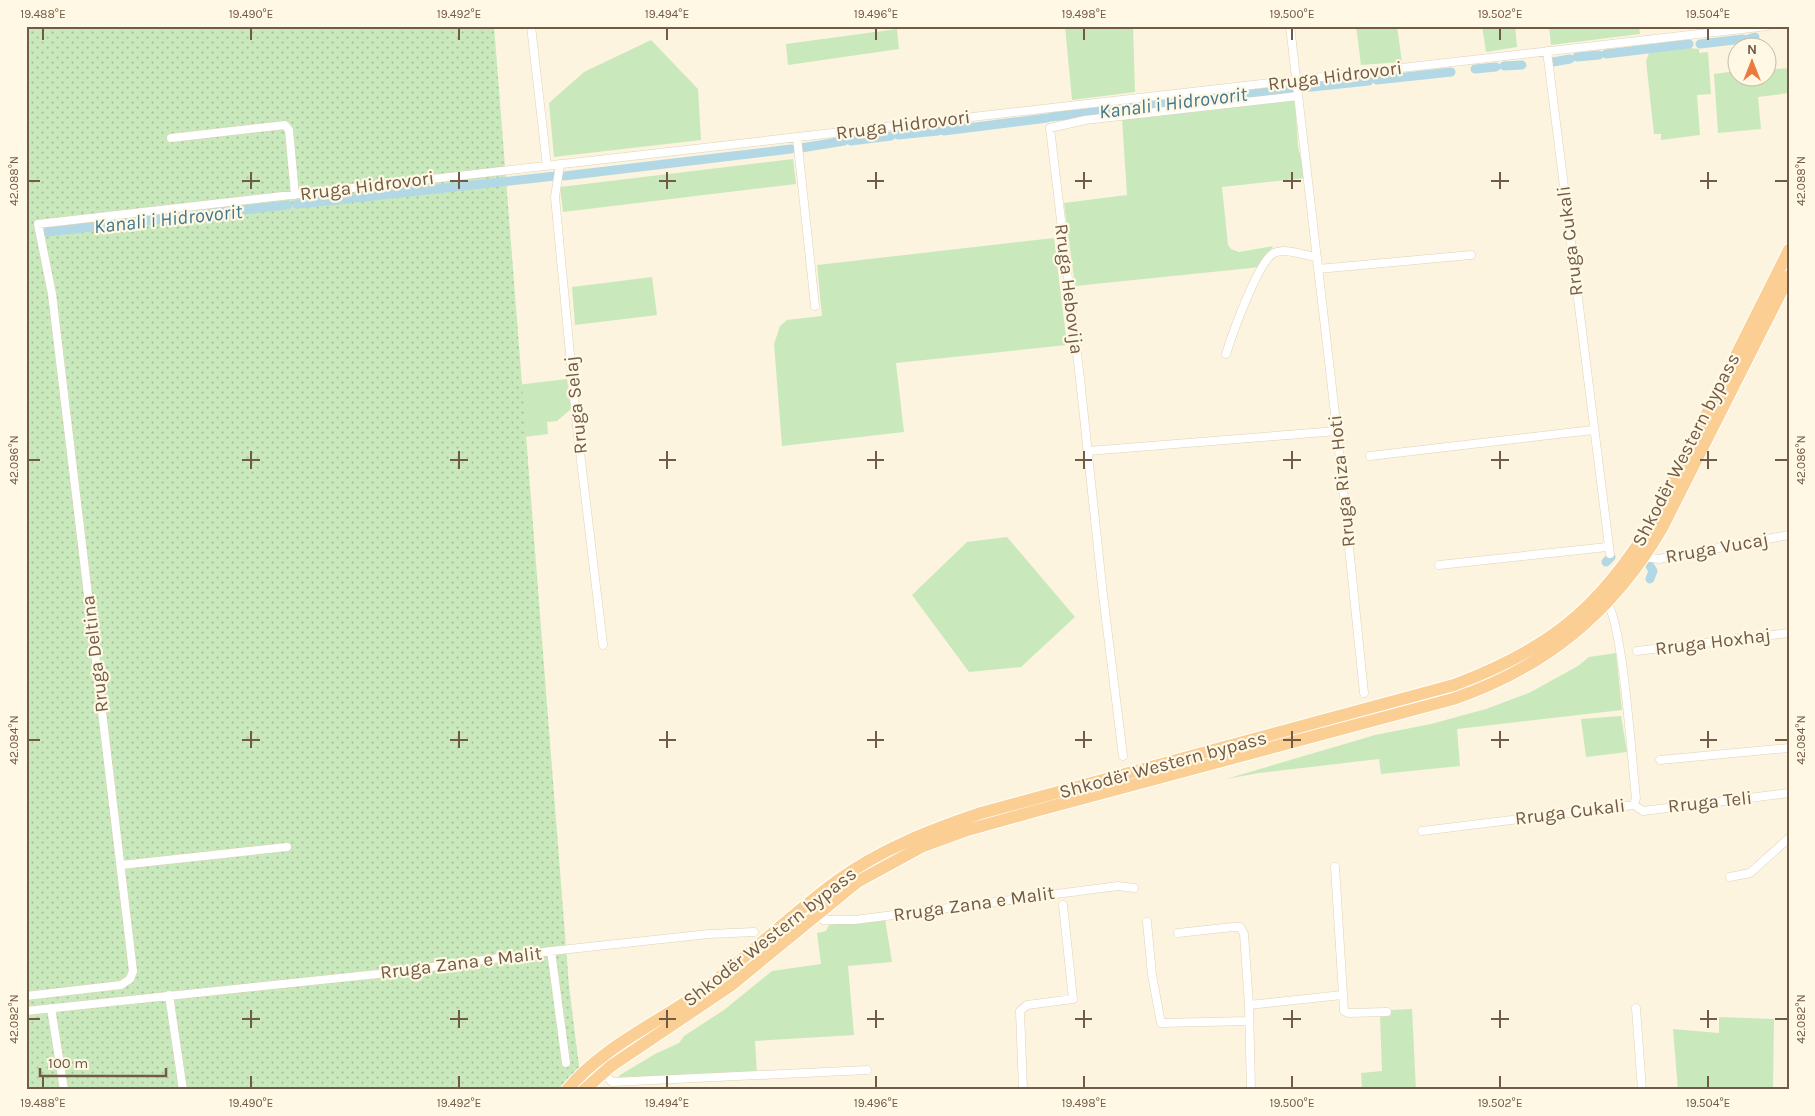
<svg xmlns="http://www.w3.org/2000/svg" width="1815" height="1116" font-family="Karla,sans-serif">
<defs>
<pattern id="park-dots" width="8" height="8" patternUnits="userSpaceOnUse" patternTransform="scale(1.25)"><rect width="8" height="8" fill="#c9e9bd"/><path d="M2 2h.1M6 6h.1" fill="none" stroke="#a8c09b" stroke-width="1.8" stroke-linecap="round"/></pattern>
</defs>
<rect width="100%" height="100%" fill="#fcf4de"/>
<!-- green -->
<path fill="#c9e9bd" d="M 1065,26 L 1133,26 L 1135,92 L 1072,100 Z
M 1356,26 L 1397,26 L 1402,62 L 1361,65 Z
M 1482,26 L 1515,26 L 1517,47 L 1486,52 Z
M 1549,26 L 1639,26 L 1640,34 L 1551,45 Z
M 897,29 L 899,49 L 788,65 L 786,44 Z
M 651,40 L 698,89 L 701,140 L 554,157 L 549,103 L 584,72 Z
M 1690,48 L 1699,49 L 1699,53 L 1708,52 L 1711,94 L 1697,95 L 1700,135 L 1661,140 L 1661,134 L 1654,134 L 1646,61 L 1649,53 Z
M 1789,68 L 1789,93 L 1758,97 L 1761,129 L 1718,133 L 1714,74 L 1737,71 L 1738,78 L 1768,78 L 1768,70 Z
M 1295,100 L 1298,146 L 1305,178 L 1222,187 L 1228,245 L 1231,249 L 1239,252 L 1273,246 L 1261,267 L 1075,286 L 1064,203 L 1127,195 L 1122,119 Z
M 793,159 L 796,184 L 563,212 L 560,187 Z
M 1054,238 L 1067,345 L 896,363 L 904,432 L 782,446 L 774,344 L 780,326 L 787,320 L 822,316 L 817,265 Z
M 652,277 L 657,315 L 575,325 L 572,287 Z
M 567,379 L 571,409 L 557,421 L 547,422 L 548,434 L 335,460 L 331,407 Z
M 1007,537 L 1075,617 L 1021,667 L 969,672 L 912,595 L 967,542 Z
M 1616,653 L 1622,710 L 1457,729 L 1460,766 L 1381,774 L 1379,759 L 1259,773 L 1226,779 L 1375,735 L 1431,724 L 1486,709 L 1529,693 L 1578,666 L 1589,657 Z
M 1621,716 L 1627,752 L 1586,757 L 1581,719 Z
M 885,919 L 892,962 L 848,966 L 854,1035 L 755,1041 L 757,1074 L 616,1080 L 620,1075 L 655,1054 L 679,1043 L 684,1036 L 724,1010 L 772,971 L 821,964 L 817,933 L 826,931 L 829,925 Z
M 1412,1009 L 1416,1090 L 1362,1090 L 1361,1073 L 1382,1071 L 1380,1016 L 1391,1015 L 1391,1010 Z
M 1719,1017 L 1774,1019 L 1773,1090 L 1678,1090 L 1673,1029 L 1719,1033 Z"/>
<!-- park -->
<path fill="url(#park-dots)" d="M 26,26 L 494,26 L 569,986 L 582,1090 L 26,1090 Z"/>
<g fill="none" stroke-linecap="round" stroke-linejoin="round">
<!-- canal -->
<path stroke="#b3d8e5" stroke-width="9" d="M 1748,39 L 1755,37
M 1700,44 L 1743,39
M 1606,54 L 1689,44
M 1577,57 L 1599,55
M 1553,62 L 1570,59
M 1504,66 L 1522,65
M 1475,69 L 1496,67
M 1377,80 L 1451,72
M 1302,88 L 1369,81
M 1051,117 L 1295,89
M 944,131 L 1047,118
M 898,135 L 938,131
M 851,141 L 891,136
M 801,148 L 844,141
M 564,176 L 791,149
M 355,198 L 555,176
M 297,204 L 349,199
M 47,232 L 288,205
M 1606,562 L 1611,557
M 1650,566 L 1653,571 L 1650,579"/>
<!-- minor casing -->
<g stroke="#e0d1ba" stroke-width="9">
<path id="minor" d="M 531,26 L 547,166
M 1290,26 L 1337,431 L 1364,693
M 1547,51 L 1610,554
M 797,137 L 815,306
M 171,138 L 285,125 L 289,130 L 295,195
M 560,164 L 555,197 L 577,427 L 603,645
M 1318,269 L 1471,255
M 1226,354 C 1232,335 1258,261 1274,253 C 1285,247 1305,256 1317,257
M 1088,451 L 1337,431
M 1370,456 L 1593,430
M 1645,557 L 1659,559 L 1789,535
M 1439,565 L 1607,547
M 1637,651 L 1789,633
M 1123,756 L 1103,595 L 1080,379 L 1050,128 L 1085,120 L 1298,96
M 1660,760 L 1789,748
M 1634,805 L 1643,811 L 1789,793
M 1422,831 L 1634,805 L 1636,798 C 1632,764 1623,623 1607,603
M 121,865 L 287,847
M 1335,867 L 1344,1011 L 1348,1013 L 1387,1012
M 1730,877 L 1750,873 L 1789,838
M 814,915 L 823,920 L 855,920 L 1118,886 L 1134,888
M 1147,922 L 1152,975 L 1161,1023 L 1248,1021
M 1178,933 L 1233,927 L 1240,927 L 1244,934 L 1249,1005 L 1251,1090
M 551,951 L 566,1063
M 169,995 L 183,1090
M 26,996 L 121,985 L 130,979 L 133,971 L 52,294 L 38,224 L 1768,26
M 1249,1005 L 1342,995
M 51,1008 L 64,1090
M 1636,1008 L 1642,1090
M 26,1011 L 378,974 L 551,951 L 709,934 L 754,932
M 603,1073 L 612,1082 L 867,1070
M 1023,1090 L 1020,1011 L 1027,1005 L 1073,999 L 1063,905"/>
</g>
<!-- trunk casing -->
<g stroke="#fff" stroke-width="14">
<path id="trunk" d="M 567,1090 C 601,1048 656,1024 699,993 C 747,958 789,916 837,881 C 881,849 931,830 981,813 L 1454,685 C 1550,649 1600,608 1653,521 L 1789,250
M 584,1090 L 611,1066 L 730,986 L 857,882 L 923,846 L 964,831 L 1039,810 L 1453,699 C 1546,667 1613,612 1662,528 L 1789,276"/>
</g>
<!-- minor -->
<use href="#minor" stroke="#fff" stroke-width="8"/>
<!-- trunk -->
<use href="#trunk" stroke="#fbce93" stroke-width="12"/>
</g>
<!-- ticks -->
<path fill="none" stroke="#725b46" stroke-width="2" d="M 43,28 L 43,40M 251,28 L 251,40M 459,28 L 459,40M 667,28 L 667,40M 876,28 L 876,40M 1084,28 L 1084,40M 1292,28 L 1292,40M 1500,28 L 1500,40M 1708,28 L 1708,40M 251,172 L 251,189M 459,172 L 459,189M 667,172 L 667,189M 876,172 L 876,189M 1084,172 L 1084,189M 1292,172 L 1292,189M 1500,172 L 1500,189M 1708,172 L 1708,189M 28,181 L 40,181M 242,181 L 260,181M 450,181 L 468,181M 659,181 L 676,181M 867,181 L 884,181M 1075,181 L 1092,181M 1283,181 L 1301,181M 1491,181 L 1509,181M 1700,181 L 1717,181M 1775,181 L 1788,181M 251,451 L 251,469M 459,451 L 459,469M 667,451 L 667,469M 876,451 L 876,469M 1084,451 L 1084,469M 1292,451 L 1292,469M 1500,451 L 1500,469M 1708,451 L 1708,469M 28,460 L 40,460M 242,460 L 260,460M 450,460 L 468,460M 659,460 L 676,460M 867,460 L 884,460M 1075,460 L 1092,460M 1283,460 L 1301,460M 1491,460 L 1509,460M 1700,460 L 1717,460M 1775,460 L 1788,460M 251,731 L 251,748M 459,731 L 459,748M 667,731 L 667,748M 876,731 L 876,748M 1084,731 L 1084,748M 1292,731 L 1292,748M 1500,731 L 1500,748M 1708,731 L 1708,748M 28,740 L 40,740M 242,740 L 260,740M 450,740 L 468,740M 659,740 L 676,740M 867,740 L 884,740M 1075,740 L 1092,740M 1283,740 L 1301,740M 1491,740 L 1509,740M 1700,740 L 1717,740M 1775,740 L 1788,740M 251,1010 L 251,1028M 459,1010 L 459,1028M 667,1010 L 667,1028M 876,1010 L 876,1028M 1084,1010 L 1084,1028M 1292,1010 L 1292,1028M 1500,1010 L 1500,1028M 1708,1010 L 1708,1028M 28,1019 L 40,1019M 242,1019 L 260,1019M 450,1019 L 468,1019M 659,1019 L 676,1019M 867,1019 L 884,1019M 1075,1019 L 1092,1019M 1283,1019 L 1301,1019M 1491,1019 L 1509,1019M 1700,1019 L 1717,1019M 1775,1019 L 1788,1019M 43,1076 L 43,1088M 251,1076 L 251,1088M 459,1076 L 459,1088M 667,1076 L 667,1088M 876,1076 L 876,1088M 1084,1076 L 1084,1088M 1292,1076 L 1292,1088M 1500,1076 L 1500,1088M 1708,1076 L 1708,1088"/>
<g text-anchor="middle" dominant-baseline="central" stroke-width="4.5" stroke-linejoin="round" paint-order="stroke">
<!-- street labels -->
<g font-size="19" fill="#725b46" stroke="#fff8e4">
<text transform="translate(1335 76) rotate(-7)">Rruga Hidrovori</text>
<text transform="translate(903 125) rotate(-7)">Rruga Hidrovori</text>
<text transform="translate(367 186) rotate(-7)">Rruga Hidrovori</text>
<text transform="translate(1570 241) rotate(-97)">Rruga Cukali</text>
<text transform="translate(1069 289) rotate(83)">Rruga Hebovija</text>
<text transform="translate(576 405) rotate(-96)">Rruga Selaj</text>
<text transform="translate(1686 450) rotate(-63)">Shkodër Western bypass</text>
<text transform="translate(1342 481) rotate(-96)">Rruga Riza Hoti</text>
<text transform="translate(1717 548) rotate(-10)">Rruga Vucaj</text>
<text transform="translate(1713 642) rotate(-7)">Rruga Hoxhaj</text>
<text transform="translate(95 654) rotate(-97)">Rruga Deltina</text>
<text transform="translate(1163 765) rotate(-15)">Shkodër Western bypass</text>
<text transform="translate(1710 802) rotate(-6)">Rruga Teli</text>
<text transform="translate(1570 812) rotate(-7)">Rruga Cukali</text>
<text transform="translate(974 904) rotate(-8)">Rruga Zana e Malit</text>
<text transform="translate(770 937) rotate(-38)">Shkodër Western bypass</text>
<text transform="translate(461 963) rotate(-7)">Rruga Zana e Malit</text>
</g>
<!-- water labels -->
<g font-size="20" font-style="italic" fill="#42788d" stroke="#fff8e4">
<text transform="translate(1173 103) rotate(-7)">Kanali i Hidrovorit</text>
<text transform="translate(168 219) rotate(-6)">Kanali i Hidrovorit</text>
</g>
</g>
<!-- border -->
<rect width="1815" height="1116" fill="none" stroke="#fff8e4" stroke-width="55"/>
<!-- north arrow -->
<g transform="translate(1752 62)"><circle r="24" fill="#fff8e4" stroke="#c7b9a5"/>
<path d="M0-4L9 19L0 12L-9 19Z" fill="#ea7a3f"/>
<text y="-8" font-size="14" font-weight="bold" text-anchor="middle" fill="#725b46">N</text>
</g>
<!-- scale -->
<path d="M40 1068v8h126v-8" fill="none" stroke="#725b46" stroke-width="2.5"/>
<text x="48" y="1068" font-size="15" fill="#725b46" stroke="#fff8e4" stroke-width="4" paint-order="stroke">100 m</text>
<rect x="28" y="28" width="1760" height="1060" fill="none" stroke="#725b46" stroke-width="2"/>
<g font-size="12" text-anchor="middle" fill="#725b46">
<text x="43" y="18">19.488°E</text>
<text x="251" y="18">19.490°E</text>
<text x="459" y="18">19.492°E</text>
<text x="667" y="18">19.494°E</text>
<text x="876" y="18">19.496°E</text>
<text x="1084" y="18">19.498°E</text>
<text x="1292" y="18">19.500°E</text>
<text x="1500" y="18">19.502°E</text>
<text x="1708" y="18">19.504°E</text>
<text transform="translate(14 181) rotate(-90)" y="4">42.088°N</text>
<text transform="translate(1801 181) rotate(-90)" y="4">42.088°N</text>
<text transform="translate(14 460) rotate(-90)" y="4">42.086°N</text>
<text transform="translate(1801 460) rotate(-90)" y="4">42.086°N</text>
<text transform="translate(14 740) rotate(-90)" y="4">42.084°N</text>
<text transform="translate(1801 740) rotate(-90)" y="4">42.084°N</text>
<text transform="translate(14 1019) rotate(-90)" y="4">42.082°N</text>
<text transform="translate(1801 1019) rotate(-90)" y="4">42.082°N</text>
<text x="43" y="1107">19.488°E</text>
<text x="251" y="1107">19.490°E</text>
<text x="459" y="1107">19.492°E</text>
<text x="667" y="1107">19.494°E</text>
<text x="876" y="1107">19.496°E</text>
<text x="1084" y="1107">19.498°E</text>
<text x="1292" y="1107">19.500°E</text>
<text x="1500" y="1107">19.502°E</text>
<text x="1708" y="1107">19.504°E</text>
</g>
</svg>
